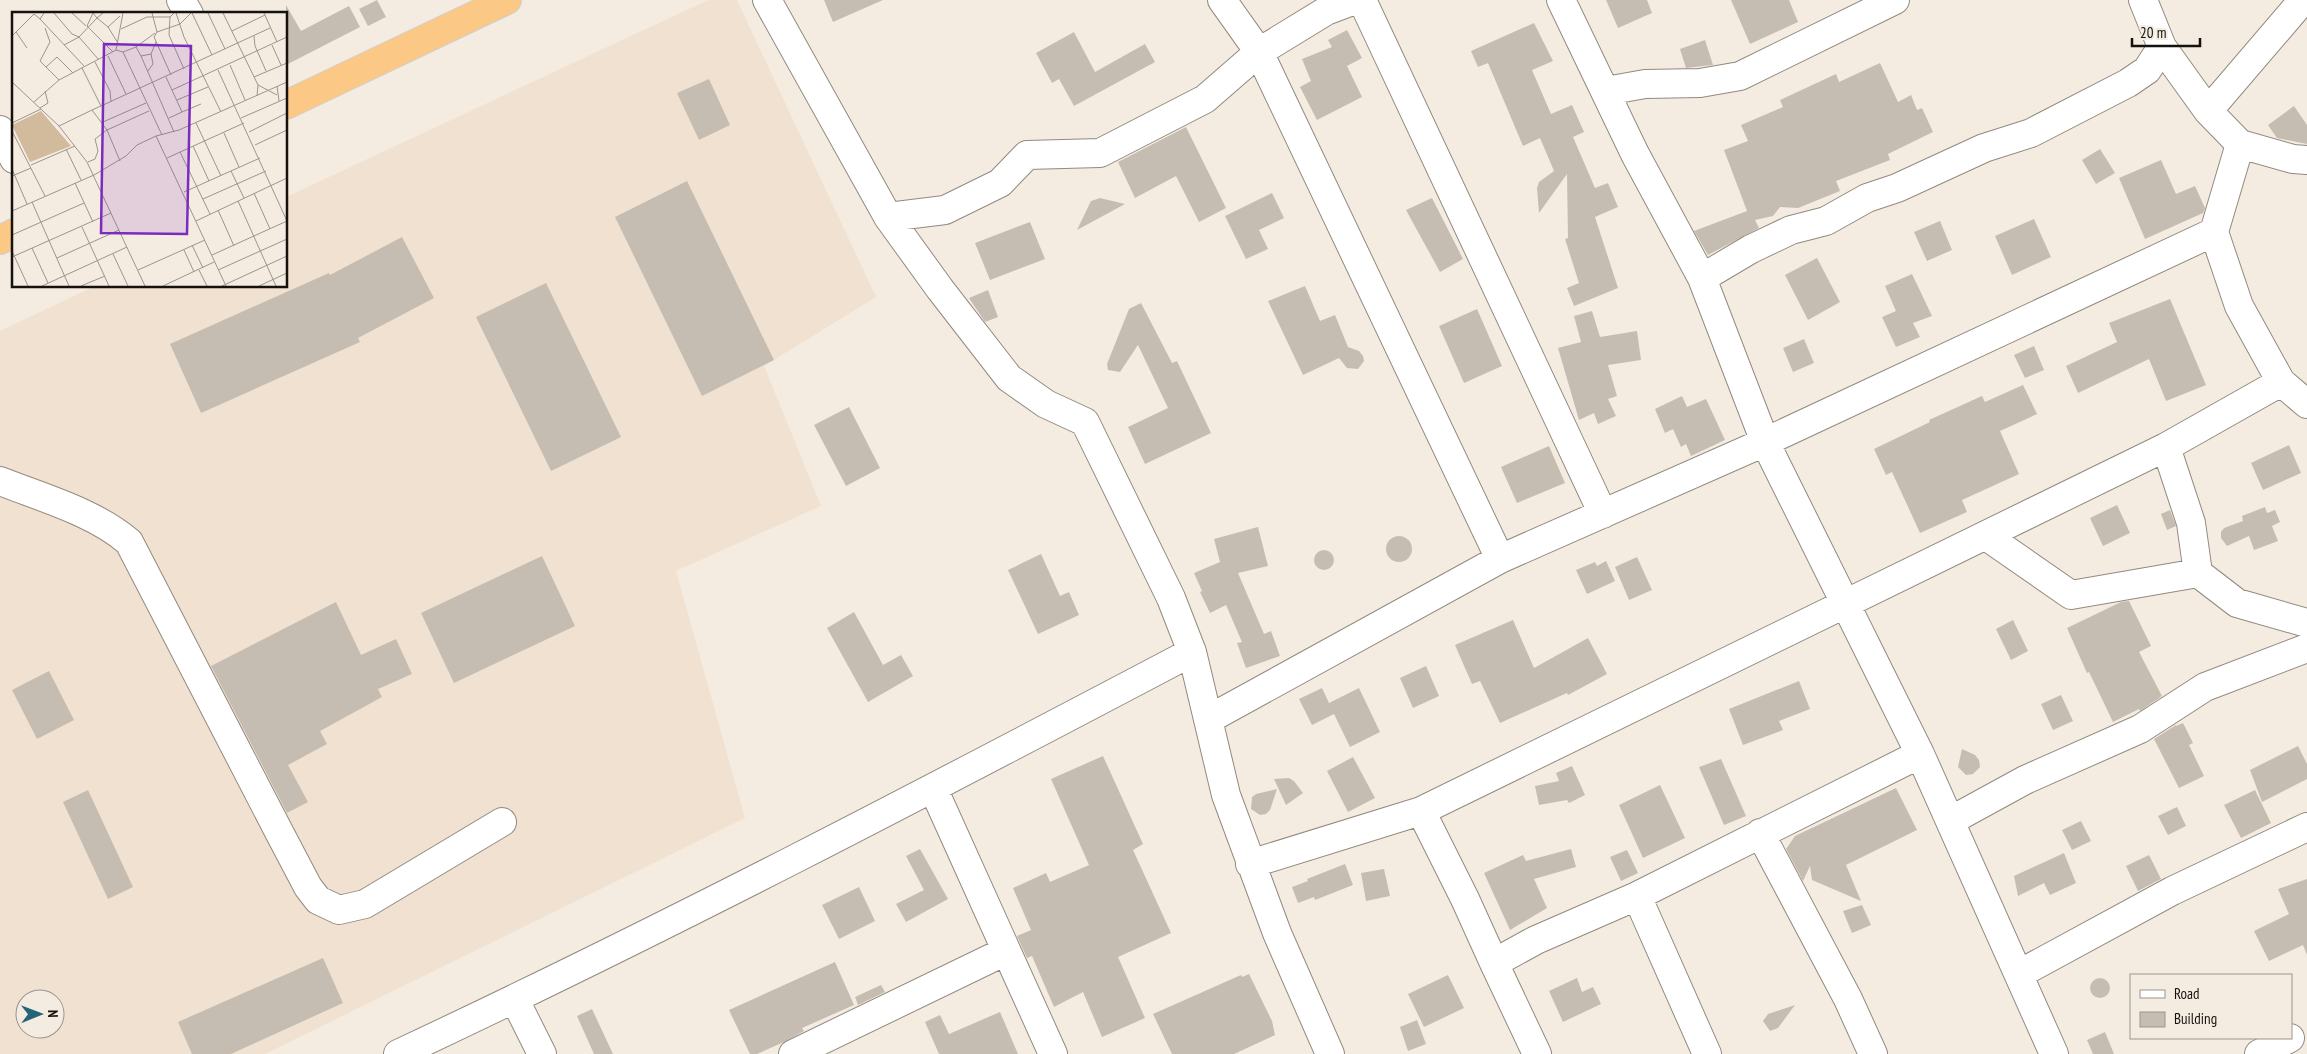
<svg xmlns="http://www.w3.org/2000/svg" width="2307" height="1054" font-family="'PT Sans Narrow',sans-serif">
<rect width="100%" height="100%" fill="#f5ece1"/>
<!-- built -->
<path fill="#f0e1d0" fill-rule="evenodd" d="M 708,0 L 737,0 L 876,297 L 764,366 L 821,506 L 676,571 L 745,818 L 265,1054 L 0,1054 L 0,331 L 95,286 L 286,286 L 286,197 ZM 25,999 L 55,999 L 55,1029 L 25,1029 Z"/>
<!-- building -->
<path fill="#c6bdb2" d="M 377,0 L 386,17 L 368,26 L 359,9 Z
M 824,0 L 883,0 L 833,22 Z
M 1606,0 L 1647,0 L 1652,13 L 1618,28 Z
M 1731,0 L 1789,0 L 1798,22 L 1750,44 Z
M 286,5 L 301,31 L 349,6 L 360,27 L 286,65 Z
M 1534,23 L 1553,61 L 1532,70 L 1551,114 L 1572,105 L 1584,132 L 1573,137 L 1595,188 L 1608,183 L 1618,207 L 1595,217 L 1618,288 L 1574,306 L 1567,288 L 1579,283 L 1565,239 L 1568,238 L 1567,174 L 1539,213 L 1537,188 L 1539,182 L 1554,171 L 1540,138 L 1523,146 L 1488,63 L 1478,67 L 1471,51 Z
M 1347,30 L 1362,58 L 1347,66 L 1362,97 L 1317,120 L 1300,87 L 1311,81 L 1302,59 L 1332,47 L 1328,40 Z
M 1074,32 L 1095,72 L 1145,44 L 1155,62 L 1074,106 L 1059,79 L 1052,83 L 1036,53 Z
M 1705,40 L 1713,65 L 1686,68 L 1680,49 Z
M 1880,63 L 1898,102 L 1911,95 L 1917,110 L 1922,108 L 1933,132 L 1888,154 L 1890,160 L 1836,181 L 1840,191 L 1798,208 L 1780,207 L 1773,216 L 1755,220 L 1759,228 L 1708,255 L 1694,231 L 1747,211 L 1724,150 L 1748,141 L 1741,125 L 1783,107 L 1780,100 L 1836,74 L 1839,82 Z
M 709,79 L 730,125 L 699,140 L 677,93 Z
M 2294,106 L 2307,125 L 2307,144 L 2277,138 L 2268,125 Z
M 1186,127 L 1226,208 L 1199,222 L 1176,176 L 1135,198 L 1118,162 Z
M 2100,149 L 2115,173 L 2096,184 L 2082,160 Z
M 2161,160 L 2176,194 L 2195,186 L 2205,208 L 2203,213 L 2145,239 L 2119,178 Z
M 687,181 L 774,360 L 702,396 L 615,217 Z
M 1272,193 L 1284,218 L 1259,230 L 1268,249 L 1246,259 L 1225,216 Z
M 1100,198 L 1125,204 L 1077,230 L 1089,205 L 1091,201 Z
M 1432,198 L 1463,259 L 1440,272 L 1406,210 Z
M 2034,219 L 2051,257 L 2012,275 L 1995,236 Z
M 1940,221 L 1952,250 L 1927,261 L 1914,232 Z
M 1030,222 L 1045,259 L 990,280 L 975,243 Z
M 402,237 L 434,298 L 358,338 L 360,342 L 201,413 L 170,344 L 329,273 L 330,275 Z
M 1817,258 L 1840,302 L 1808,320 L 1785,275 Z
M 1912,274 L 1932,316 L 1913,323 L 1920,337 L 1896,347 L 1882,317 L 1896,311 L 1885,286 Z
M 546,283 L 621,437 L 551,471 L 476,317 Z
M 1305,286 L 1320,321 L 1335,315 L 1348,347 L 1359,351 L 1363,356 L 1364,361 L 1358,369 L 1347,368 L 1339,358 L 1303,375 L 1268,301 Z
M 988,290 L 998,317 L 985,322 L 969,298 Z
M 2170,299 L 2206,385 L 2166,401 L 2149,359 L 2078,393 L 2066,366 L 2117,342 L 2109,323 Z
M 1141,303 L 1172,363 L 1177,361 L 1211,433 L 1145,464 L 1128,427 L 1168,408 L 1138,345 L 1120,372 L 1108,370 L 1107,364 L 1129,309 Z
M 1477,309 L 1502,366 L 1464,383 L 1439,326 Z
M 1592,311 L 1600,337 L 1637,331 L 1641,360 L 1608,365 L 1617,396 L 1608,399 L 1616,416 L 1598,424 L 1594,413 L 1579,420 L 1558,348 L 1581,342 L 1574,316 Z
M 1804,339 L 1814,363 L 1793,372 L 1783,348 Z
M 2034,346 L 2044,370 L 2025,378 L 2014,355 Z
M 2023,385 L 2037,414 L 2000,431 L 2019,474 L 1962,500 L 1967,512 L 1920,533 L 1892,472 L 1886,475 L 1874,449 L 1930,422 L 1929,420 L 1982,396 L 1985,402 Z
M 1682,396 L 1687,407 L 1706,399 L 1725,440 L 1691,456 L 1686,444 L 1681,447 L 1673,429 L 1665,433 L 1655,409 Z
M 849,407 L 880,468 L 846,486 L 814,425 Z
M 2289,445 L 2301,473 L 2263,490 L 2251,463 Z
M 1549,446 L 1565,483 L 1517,503 L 1501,467 Z
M 2117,505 L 2130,533 L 2103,546 L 2090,518 Z
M 2265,507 L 2267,513 L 2275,510 L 2280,522 L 2272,526 L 2278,541 L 2254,550 L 2249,536 L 2227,546 L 2221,538 L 2221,532 L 2224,528 L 2243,521 L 2242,516 Z
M 2170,510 L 2176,526 L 2167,530 L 2161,514 Z
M 1258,527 L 1268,566 L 1238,573 L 1264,634 L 1271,631 L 1280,656 L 1246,668 L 1237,643 L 1242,642 L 1226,605 L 1210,613 L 1200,592 L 1202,591 L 1194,573 L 1220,562 L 1214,539 Z
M1386 549a13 13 0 1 1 26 0a13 13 0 1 1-26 0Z
M1314 560a10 10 0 1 1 20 0a10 10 0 1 1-20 0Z
M 1041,554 L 1060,596 L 1069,592 L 1079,615 L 1038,634 L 1008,570 Z
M 542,556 L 575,626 L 454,683 L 421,613 Z
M 1637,557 L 1652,590 L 1629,600 L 1615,567 Z
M 1606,561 L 1615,581 L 1587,594 L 1576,570 L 1595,562 L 1597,566 Z
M 2129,601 L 2151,646 L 2139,652 L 2162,696 L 2140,711 L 2139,709 L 2113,722 L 2089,672 L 2087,673 L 2067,628 L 2121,602 Z
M 336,602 L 361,655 L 396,639 L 412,674 L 378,689 L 382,697 L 320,731 L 327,744 L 288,765 L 308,802 L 287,813 L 211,666 Z
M 854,612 L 883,665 L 901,655 L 913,676 L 868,702 L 827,628 Z
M 1513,620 L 1534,668 L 1588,638 L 1607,674 L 1568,695 L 1567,693 L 1500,723 L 1480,681 L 1472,684 L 1455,645 Z
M 2013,620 L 2028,651 L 2011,660 L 1996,629 Z
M 1426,666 L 1439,696 L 1413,708 L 1400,678 Z
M 49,671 L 74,720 L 37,739 L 12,690 Z
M 1799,681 L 1810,709 L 1779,721 L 1783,730 L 1743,745 L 1729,709 Z
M 1322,688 L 1329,703 L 1359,688 L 1380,732 L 1350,747 L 1334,714 L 1312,725 L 1299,699 Z
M 2061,695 L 2073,721 L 2053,730 L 2041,704 Z
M 2183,723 L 2193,743 L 2189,745 L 2204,776 L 2179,788 L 2154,739 L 2176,725 L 2176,726 Z
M 2298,746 L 2307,764 L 2307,779 L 2262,802 L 2250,770 Z
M 1962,749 L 1975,755 L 1979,760 L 1980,767 L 1973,774 L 1966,775 L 1958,767 Z
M 1103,756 L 1143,844 L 1133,850 L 1171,933 L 1118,957 L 1145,1018 L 1102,1037 L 1083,992 L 1054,1007 L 1032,956 L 1027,958 L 1017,936 L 1031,930 L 1013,888 L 1046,873 L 1050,882 L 1089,865 L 1051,779 Z
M 1353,757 L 1375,798 L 1348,812 L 1327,771 Z
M 1721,759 L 1746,816 L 1724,825 L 1699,767 Z
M 1572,766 L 1585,795 L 1569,803 L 1567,800 L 1539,805 L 1535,786 L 1559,781 L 1556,773 Z
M 1289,778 L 1294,781 L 1303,793 L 1286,805 L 1274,779 Z
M 1660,785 L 1685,838 L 1643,858 L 1619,805 Z
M 1896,788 L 1917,830 L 1846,865 L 1861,901 L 1812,880 L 1810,866 L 1803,881 L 1786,849 L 1795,836 Z
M 1277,789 L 1270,810 L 1266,814 L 1260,815 L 1251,809 L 1252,797 L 1256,794 Z
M 88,790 L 133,887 L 108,899 L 63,802 Z
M 2255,790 L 2271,823 L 2241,838 L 2224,805 Z
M 2177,807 L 2186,826 L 2168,835 L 2158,816 Z
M 2081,821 L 2091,841 L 2072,850 L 2062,830 Z
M 920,849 L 948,899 L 906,922 L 896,904 L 924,890 L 906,856 Z
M 1571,849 L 1576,867 L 1534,879 L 1547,908 L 1510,930 L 1484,873 L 1523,855 L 1526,861 Z
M 1627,850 L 1638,873 L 1621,881 L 1610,857 Z
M 2064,853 L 2076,883 L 2050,895 L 2044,883 L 2018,896 L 2014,876 Z
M 2149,855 L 2161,879 L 2138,891 L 2126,866 Z
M 1345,864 L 1353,885 L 1315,900 L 1314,897 L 1298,903 L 1292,887 L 1308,881 L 1307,879 Z
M 1384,869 L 1390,896 L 1366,901 L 1361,873 Z
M 2307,879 L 2307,955 L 2303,945 L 2269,961 L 2254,931 L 2289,914 L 2278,889 Z
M 859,887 L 875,921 L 839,939 L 822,905 Z
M 1862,905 L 1871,925 L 1852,933 L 1843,911 Z
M 323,958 L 343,1003 L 231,1054 L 192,1054 L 178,1022 Z
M 835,962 L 854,1005 L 802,1028 L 804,1031 L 784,1042 L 757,1054 L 750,1054 L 729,1010 Z
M 1249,974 L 1272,1021 L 1275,1035 L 1234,1054 L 1172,1054 L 1153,1014 L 1241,975 L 1242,977 Z
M 1448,975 L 1464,1008 L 1424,1027 L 1408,994 Z
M 1577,978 L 1582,992 L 1593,987 L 1601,1004 L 1563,1022 L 1549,991 Z
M2090 988a10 10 0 1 1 20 0a10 10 0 1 1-20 0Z
M 881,985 L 885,992 L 858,1005 L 855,997 Z
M 1795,1005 L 1778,1028 L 1770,1031 L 1763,1021 L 1768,1014 Z
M 592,1009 L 613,1054 L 594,1054 L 577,1016 Z
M 1000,1012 L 1018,1054 L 939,1054 L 925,1022 L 940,1015 L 949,1034 Z
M 1417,1020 L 1426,1044 L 1408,1051 L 1400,1027 Z
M 2105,1032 L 2114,1054 L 2093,1054 L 2087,1040 Z"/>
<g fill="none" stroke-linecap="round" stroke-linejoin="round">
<!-- minor casing -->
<g stroke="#928a7f" stroke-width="30">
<path id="minor" d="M 181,0 L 189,14
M 1222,0 L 1259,52 L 1326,11 L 1355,0
M 1362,0 L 1603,514
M 1561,0 L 1635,154 L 1702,278 L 1765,442 L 1920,754 L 2054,1054
M 2143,0 L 2162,47 L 2208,111 L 2240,144 L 2293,159 L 2307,160
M 1606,91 L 1645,84 L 1700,83 L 1740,76 L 1895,0
M 2208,111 L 2303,0
M 0,130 L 14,159
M 888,217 L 945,210 L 1000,183 L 1027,155 L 1100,153 L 1205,99 L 1259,52 L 1500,559
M 1702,278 L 1751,249 L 1791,230 L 1826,221 L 1867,198 L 1897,188 L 1984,148 L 2031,133 L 2128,83 L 2147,70 L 2162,47
M 2281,382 L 2307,404
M 2166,447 L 2281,382 L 2239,306 L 2214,232
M 0,481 C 43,498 94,512 129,542 L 277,828 L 308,887 L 318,900 L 339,910 L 365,904 L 502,822
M 1986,536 L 2071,595 L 2198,573
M 1192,652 L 1226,795 L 1277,933 L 1330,1054
M 1209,719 L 1500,559 L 1765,442 L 2214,232 L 2240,144
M 933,788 L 1053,1054
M 1421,811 L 1465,899 L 1494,963 L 1536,940 L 1637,896 L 1920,754
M 1950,821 L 2025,780 L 2140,729 L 2205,687 L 2307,648
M 1760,833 L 1848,999 L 1873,1054
M 1250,864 L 1421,811 L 2166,447 L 2191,523 L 2198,573 L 2237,603 L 2307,623
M 1637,896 L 1707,1054
M 1494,963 L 1537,1054
M 2019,974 L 2172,891 L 2307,827
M 515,1000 L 542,1054
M 398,1054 C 667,928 930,790 1192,652 L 1171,598 L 1085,422 L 1046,404 L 1009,378 L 940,289 L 888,217 L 767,0
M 793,1054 L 1006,951
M 2259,1054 L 2290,1038"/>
</g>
<!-- highway casing -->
<g stroke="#d0d0cf" stroke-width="30">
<path id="highway" d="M 286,105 L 507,0
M 0,240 L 14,233"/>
</g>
<!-- minor -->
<use href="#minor" stroke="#fff" stroke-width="28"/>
<!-- highway -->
<use href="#highway" stroke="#fbc886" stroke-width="28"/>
</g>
<!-- overview -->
<g transform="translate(12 12)">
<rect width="275" height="275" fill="#f5ece1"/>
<path d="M 29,99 L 59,134 L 18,150 L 0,113 Z" fill="#d2ba9c"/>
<path fill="none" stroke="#9b958d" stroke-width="1" d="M 42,1 L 60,22 L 67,25 L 52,33M 60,1 L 74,14M 81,1 L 85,6 L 67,25 L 87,48M 81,1 L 75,14 L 101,40M 91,1 L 85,6 L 96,15 L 106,31M 140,1 L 145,20 L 142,25 L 159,63M 162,1 L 158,5 L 157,23 L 172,57M 164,1 L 172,25 L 209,100M 180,1 L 200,43M 196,1 L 213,37M 211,1 L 246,73 L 245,84M 252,1 L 265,30M 28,7 L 72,54M 96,15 L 108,4M 33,16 L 38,30 L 28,49 L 47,68M 109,17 L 135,5 L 158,5M 220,19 L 253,3M 4,20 L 15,36M 145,20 L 168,12 L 179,1M 0,24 L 22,2 L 28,7 L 32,1M 242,24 L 243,34 L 254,59M 144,30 L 139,42 L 129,44 L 162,120M 260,33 L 269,53M 124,35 L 143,21M 104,38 L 111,40 L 150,123M 111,40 L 124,35 L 129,44M 96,44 L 114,82M 83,50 L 98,79 L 99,90M 218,53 L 233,88M 34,55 L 45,45 L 61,61M 70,56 L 89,94 L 80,98 L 95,118 L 83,127 L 86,139 L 83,147 L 76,150M 206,58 L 275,209M 136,59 L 141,52 L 139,42M 154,65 L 170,100 L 157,106M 242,65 L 275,51M 0,70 L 47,114 L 75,150 L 133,274M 246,73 L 265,83M 265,74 L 267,89M 160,78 L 275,25M 165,88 L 196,75M 22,90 L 47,68 L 104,38 L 111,1M 89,94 L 258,16M 28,96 L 36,91 L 33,79M 170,100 L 189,92M 229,106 L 275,86M 91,110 L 134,91M 0,111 L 29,97M 184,111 L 209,164M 47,114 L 80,98M 0,119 L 33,184M 237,120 L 275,101M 212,121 L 227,155M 144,124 L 167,118 L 275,70M 243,133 L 275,118M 181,134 L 197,169M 54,137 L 69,168M 168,140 L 198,202M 155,146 L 232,111M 108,149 L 95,118 L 137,99M 19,153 L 63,134M 0,157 L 15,192M 219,159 L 232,186M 0,164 L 19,156M 63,171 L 81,210M 172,180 L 248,146M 242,181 L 258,217M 191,187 L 254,159M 226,189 L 264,274M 20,190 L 57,274M 206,198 L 222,234M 0,199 L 82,163 L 114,144 L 125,133 L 144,124 L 214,274M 184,209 L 275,166M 70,215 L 97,274M 0,223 L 72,191M 180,233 L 191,256M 20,236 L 36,271M 172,238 L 182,260M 0,239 L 16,274M 101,242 L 116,274M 200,243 L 275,209M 0,245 L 99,201M 45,246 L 107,218M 126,258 L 193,228M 187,258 L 195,274M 206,258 L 275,227M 30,274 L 115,235M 69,274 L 93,264M 151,274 L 202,250M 210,274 L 275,244M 247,274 L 275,261"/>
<path fill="#7b2cbf" fill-opacity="0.15" stroke="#7b2cbf" stroke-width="2.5" d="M 92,32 L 179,34 L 175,222 L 89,221 Z"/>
<rect width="275" height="275" fill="none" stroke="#15120e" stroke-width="2.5"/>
</g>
<!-- legend -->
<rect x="2130" y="974" width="162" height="65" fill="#f5ece1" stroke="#9b958d"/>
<rect x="2140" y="990" width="25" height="8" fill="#ffffff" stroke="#9b958d"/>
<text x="2174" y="999" font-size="15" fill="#15120e">Road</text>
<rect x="2140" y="1012" width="25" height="15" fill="#c6bdb2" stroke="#9b958d"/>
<text x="2174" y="1024" font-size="15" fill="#15120e">Building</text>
<!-- north arrow -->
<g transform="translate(40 1014) rotate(89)"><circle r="24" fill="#f5ece1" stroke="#9b958d"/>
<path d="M0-4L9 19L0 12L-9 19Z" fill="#246479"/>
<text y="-8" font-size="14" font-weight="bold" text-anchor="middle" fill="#15120e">N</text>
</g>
<!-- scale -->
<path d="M2132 38v8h68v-8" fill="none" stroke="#15120e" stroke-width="2.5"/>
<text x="2140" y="38" font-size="15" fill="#15120e" stroke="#f5ece1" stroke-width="4" paint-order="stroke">20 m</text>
</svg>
